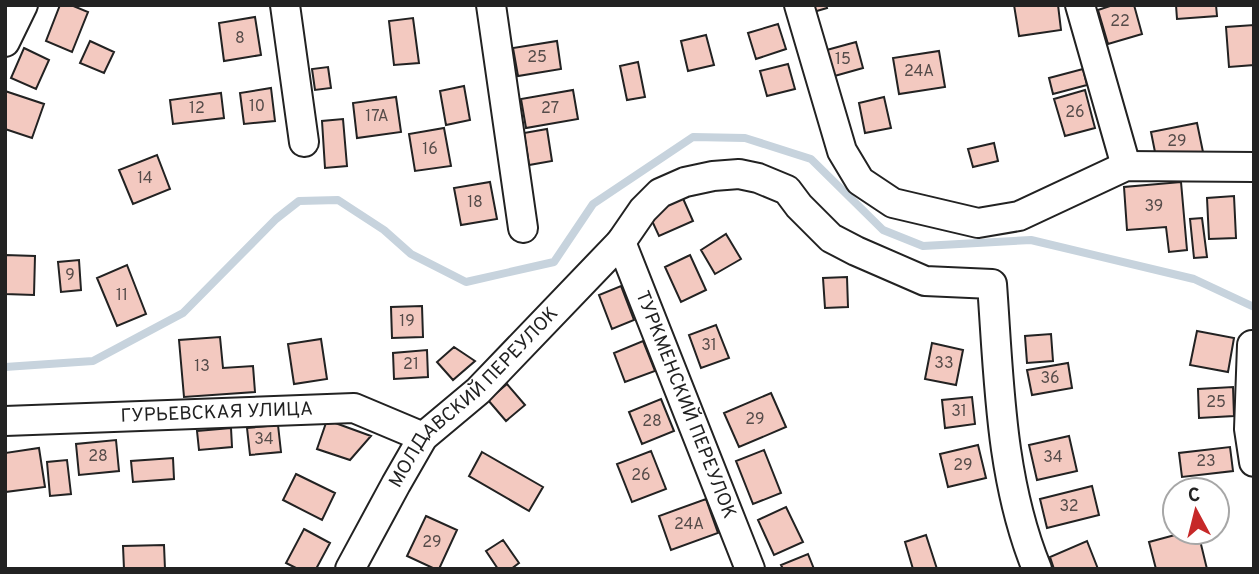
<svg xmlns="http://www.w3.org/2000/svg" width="1259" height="574" font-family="Overpass,sans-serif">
<rect width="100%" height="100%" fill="#fff"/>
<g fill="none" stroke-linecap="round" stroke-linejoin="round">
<!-- stream -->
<path stroke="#c7d3dd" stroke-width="8" d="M 5,367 L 93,361 L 183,313 L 276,219 L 299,201 L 338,200 L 384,230 L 411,254 L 466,282 L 554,262 L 593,204 L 693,137 L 745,138 L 811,159 L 883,230 L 923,246 L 1031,240 L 1194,279 L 1254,307"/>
</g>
<!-- building -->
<path fill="#f3c9c0" stroke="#222" stroke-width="2" d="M 60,5 L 71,5 L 88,12 L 72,52 L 46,41 Z
M 808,5 L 826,5 L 827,8 L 810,13 Z
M 1014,5 L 1058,5 L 1061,30 L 1019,36 Z
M 1113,5 L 1134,5 L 1142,34 L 1108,44 L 1098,10 Z
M 1176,5 L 1216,5 L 1217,16 L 1177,19 Z
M 255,17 L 261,55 L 224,61 L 219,23 Z
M 413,18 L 419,63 L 394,65 L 389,21 Z
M 778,24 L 786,49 L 756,59 L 748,33 Z
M 1254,25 L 1254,65 L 1229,67 L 1226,27 Z
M 706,35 L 714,65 L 688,71 L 681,41 Z
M 90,41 L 114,52 L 104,73 L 80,63 Z
M 557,41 L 561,69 L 518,76 L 513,48 Z
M 856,42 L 863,68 L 831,77 L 823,51 Z
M 24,48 L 49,60 L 36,89 L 11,78 Z
M 939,51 L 945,87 L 899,94 L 893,58 Z
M 638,62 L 645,97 L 627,100 L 620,66 Z
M 788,64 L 795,89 L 767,96 L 760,71 Z
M 328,67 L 331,88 L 315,90 L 312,69 Z
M 1083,69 L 1087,85 L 1053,94 L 1049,78 Z
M 464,86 L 470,120 L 446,125 L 440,91 Z
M 271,88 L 275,121 L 244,124 L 240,93 Z
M 573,90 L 578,119 L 526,128 L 521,99 Z
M 1085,90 L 1095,128 L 1065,136 L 1054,99 Z
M 5,91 L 44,104 L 32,138 L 5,129 Z
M 221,93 L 224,118 L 173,124 L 170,100 Z
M 396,97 L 401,132 L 357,138 L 353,103 Z
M 884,97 L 891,128 L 865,133 L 859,103 Z
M 343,119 L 347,166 L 325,168 L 322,121 Z
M 1197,123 L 1203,152 L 1157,162 L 1151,132 Z
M 444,128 L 451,166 L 415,171 L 409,134 Z
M 547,129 L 552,161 L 529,165 L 524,133 Z
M 994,143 L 998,161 L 973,167 L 968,149 Z
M 157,155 L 170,189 L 133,204 L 119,170 Z
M 490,182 L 497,219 L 461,225 L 454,188 Z
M 1181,182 L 1187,250 L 1169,252 L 1166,227 L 1127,230 L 1124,187 Z
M 681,194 L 693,221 L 659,236 L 647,210 Z
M 1234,196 L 1236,238 L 1209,239 L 1207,198 Z
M 1202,218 L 1207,257 L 1194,258 L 1190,219 Z
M 726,234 L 741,259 L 715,274 L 701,250 Z
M 5,255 L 35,256 L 34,295 L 5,294 Z
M 690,255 L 706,290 L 681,302 L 665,267 Z
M 79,260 L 81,290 L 61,292 L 58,262 Z
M 127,265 L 146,314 L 117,326 L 97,278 Z
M 847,277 L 848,307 L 825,308 L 823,278 Z
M 621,286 L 634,320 L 612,329 L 599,295 Z
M 422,306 L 423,337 L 392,338 L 391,307 Z
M 716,325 L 729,358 L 701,368 L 689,335 Z
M 1197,331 L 1234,338 L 1228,372 L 1190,365 Z
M 1051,334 L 1053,361 L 1027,363 L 1025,336 Z
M 220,337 L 223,368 L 253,366 L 255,392 L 184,397 L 179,340 Z
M 321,339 L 327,379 L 294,384 L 288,344 Z
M 643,341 L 655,371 L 625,382 L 614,353 Z
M 932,343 L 963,350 L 956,385 L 925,379 Z
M 454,347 L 475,361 L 453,380 L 437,362 Z
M 427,350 L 428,377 L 394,379 L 393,353 Z
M 1068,363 L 1072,388 L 1032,395 L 1027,370 Z
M 507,384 L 525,405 L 506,421 L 488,400 Z
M 1233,387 L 1234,416 L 1199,418 L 1198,389 Z
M 771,393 L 786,427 L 739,447 L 724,413 Z
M 972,397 L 975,424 L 945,428 L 942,400 Z
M 661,399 L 674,431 L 642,444 L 629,412 Z
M 327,420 L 371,436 L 350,460 L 317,449 Z
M 278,425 L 281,452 L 250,455 L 247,428 Z
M 231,428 L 232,447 L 199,450 L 197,431 Z
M 1069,436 L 1077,471 L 1037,480 L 1029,445 Z
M 116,440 L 119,471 L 79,475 L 76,444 Z
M 978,445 L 986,478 L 948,487 L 940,454 Z
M 1230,447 L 1233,471 L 1182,477 L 1179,453 Z
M 39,448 L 45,487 L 5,492 L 5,453 Z
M 764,450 L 781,493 L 753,504 L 736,461 Z
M 651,451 L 666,489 L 632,502 L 617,464 Z
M 482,452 L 543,487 L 529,511 L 469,476 Z
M 173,458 L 174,479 L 133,482 L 131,461 Z
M 67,460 L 71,494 L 50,496 L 47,462 Z
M 296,474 L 335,493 L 322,520 L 283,500 Z
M 1092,486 L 1099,515 L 1047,528 L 1040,499 Z
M 706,499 L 718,533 L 671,550 L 659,516 Z
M 786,507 L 803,542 L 774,555 L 758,520 Z
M 426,516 L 457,530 L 439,569 L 435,569 L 407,556 Z
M 304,529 L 330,543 L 316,569 L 298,569 L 286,563 Z
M 1186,532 L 1198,532 L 1207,569 L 1156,569 L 1149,542 Z
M 926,535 L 937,569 L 913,569 L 905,542 Z
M 503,540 L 519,563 L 511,569 L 498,569 L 486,551 Z
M 1087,541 L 1098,569 L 1054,569 L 1050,557 Z
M 164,545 L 165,569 L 124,569 L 123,546 Z
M 808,554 L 814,569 L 783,569 L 781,565 Z"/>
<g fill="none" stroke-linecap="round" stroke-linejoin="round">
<!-- minor casing -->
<g stroke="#222" stroke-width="32">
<g id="minor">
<path d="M 285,5 L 304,142"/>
<path d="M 491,5 L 523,228"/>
<path d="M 799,5 L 842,151 L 860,181 L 893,203 L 978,223 L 1019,216 L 1126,166 L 1254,167"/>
<path d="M 1080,5 L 1126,166"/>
<path d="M 5,42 L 23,5"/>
<path id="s1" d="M 621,242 L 750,569"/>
<path d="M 1252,345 L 1249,429 L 1254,462"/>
<path id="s2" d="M 5,421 L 354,408 L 423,437"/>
<path id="s3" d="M 350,569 L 396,484 L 423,437 L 478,391 L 621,242 L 643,210 L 660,193 L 685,182 L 713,176 L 739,174 L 758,178 L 787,190 L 799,206 L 831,238 L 856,251 L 925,281 L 992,284 C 999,379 1000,479 1037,569"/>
</g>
</g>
<!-- minor -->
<use href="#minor" stroke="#fff" stroke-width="28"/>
</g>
<g text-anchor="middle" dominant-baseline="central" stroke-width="5" stroke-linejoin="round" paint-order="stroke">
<!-- number labels -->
<g font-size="16" fill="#564c4a">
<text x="1120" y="22">22</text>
<text x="240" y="39">8</text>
<text x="537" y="58">25</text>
<text x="843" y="60">15</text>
<text x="919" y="72">24А</text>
<text x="257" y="107">10</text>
<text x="197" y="109">12</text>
<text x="550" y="109">27</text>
<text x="1075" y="113">26</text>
<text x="377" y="117">17А</text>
<text x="1177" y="142">29</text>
<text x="430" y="150">16</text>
<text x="145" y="179">14</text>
<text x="475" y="203">18</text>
<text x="1154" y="207">39</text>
<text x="70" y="276">9</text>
<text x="122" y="296">11</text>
<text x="407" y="322">19</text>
<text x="709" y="346">31</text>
<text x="944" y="364">33</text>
<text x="411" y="365">21</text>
<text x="202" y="367">13</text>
<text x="1050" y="379">36</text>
<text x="1216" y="403">25</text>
<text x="959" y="412">31</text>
<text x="755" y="420">29</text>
<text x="652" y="422">28</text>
<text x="264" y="440">34</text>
<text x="98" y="457">28</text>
<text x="1053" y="458">34</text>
<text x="1206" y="462">23</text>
<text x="963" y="466">29</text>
<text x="641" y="476">26</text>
<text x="1069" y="507">32</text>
<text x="689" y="525">24А</text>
<text x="432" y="543">29</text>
</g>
<!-- street labels -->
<g font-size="19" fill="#222" stroke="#fff">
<text stroke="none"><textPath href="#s3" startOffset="214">МОЛДАВСКИЙ ПЕРЕУЛОК</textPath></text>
<text stroke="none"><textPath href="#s1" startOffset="175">ТУРКМЕНСКИЙ ПЕРЕУЛОК</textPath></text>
<text stroke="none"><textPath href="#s2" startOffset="212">ГУРЬЕВСКАЯ УЛИЦА</textPath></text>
</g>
</g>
<!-- border -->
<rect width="1259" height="574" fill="none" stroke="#222222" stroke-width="14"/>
<!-- north arrow -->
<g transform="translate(1196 511) rotate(353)"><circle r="33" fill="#ffffff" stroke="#a7a7a7" stroke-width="2"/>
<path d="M0-5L12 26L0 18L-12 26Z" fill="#c62828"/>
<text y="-10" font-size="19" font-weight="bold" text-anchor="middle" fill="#222222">С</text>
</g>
</svg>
